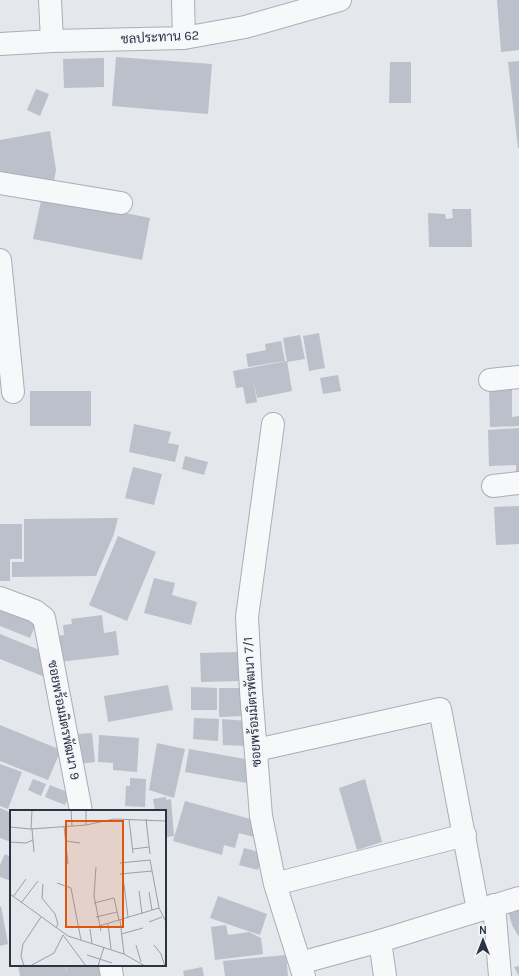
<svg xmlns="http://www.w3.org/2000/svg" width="519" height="976" font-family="Karla,Sarabun,sans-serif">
<rect width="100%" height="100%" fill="#e4e7ec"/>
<!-- building -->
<path fill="#bbc0ca" d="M 497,0 L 519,0 L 519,50 L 501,52 Z
M 116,57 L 212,64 L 208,114 L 112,106 Z
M 104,58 L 104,87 L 64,88 L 63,59 Z
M 519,61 L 519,148 L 518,148 L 508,62 Z
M 390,62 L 411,62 L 411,103 L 389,103 Z
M 36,89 L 49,94 L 40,116 L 27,110 Z
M 50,131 L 56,170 L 53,186 L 0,175 L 0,140 Z
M 42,196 L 150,218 L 142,260 L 33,239 Z
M 452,209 L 471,209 L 472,247 L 429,247 L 428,213 L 445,214 L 446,219 L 453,218 Z
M 319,333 L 325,368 L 309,371 L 303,336 Z
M 300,335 L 305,359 L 287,362 L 283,338 Z
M 281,341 L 285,361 L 248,367 L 246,354 L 266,350 L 265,344 Z
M 287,361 L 292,391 L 257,398 L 253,378 L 257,402 L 246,404 L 243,387 L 236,388 L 233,371 Z
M 338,375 L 341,391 L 323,394 L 320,378 Z
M 489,386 L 512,386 L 512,417 L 519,416 L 519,426 L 490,427 Z
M 30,391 L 91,391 L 91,426 L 30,426 Z
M 134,424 L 171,432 L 168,443 L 179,445 L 175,462 L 129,452 Z
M 519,428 L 519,474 L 516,474 L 516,465 L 489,466 L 488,430 Z
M 185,456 L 208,462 L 204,475 L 182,469 Z
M 133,467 L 162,474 L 154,505 L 125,498 Z
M 519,506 L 519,544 L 496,545 L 494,507 Z
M 118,518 L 114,534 L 96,576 L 12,577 L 12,562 L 24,562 L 24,519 Z
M 0,524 L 22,524 L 22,559 L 10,559 L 10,581 L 0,581 Z
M 118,536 L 156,552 L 127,621 L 89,605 Z
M 154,578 L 175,583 L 172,595 L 197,602 L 191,625 L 144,613 Z
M 0,607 L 37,621 L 30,638 L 0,626 Z
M 102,615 L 104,633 L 116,631 L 119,655 L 59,662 L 56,636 L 64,635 L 63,625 L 72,624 L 71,619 Z
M 0,634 L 47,653 L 50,679 L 0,659 Z
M 239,652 L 240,681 L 201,682 L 200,653 Z
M 168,685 L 173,710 L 108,722 L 104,696 Z
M 191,687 L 217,688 L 217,710 L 191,710 Z
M 219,688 L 244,688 L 244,716 L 219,717 Z
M 194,718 L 219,719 L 218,741 L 193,739 Z
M 222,719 L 248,721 L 248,746 L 223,745 Z
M 0,725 L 61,750 L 48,780 L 0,761 Z
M 92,733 L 95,762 L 79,764 L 77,734 Z
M 99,735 L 139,738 L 137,772 L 113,770 L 113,763 L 98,762 Z
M 157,743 L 185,749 L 174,798 L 149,790 Z
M 189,749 L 251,760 L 247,783 L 185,772 Z
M 0,764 L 22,772 L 8,809 L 0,806 Z
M 130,778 L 146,779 L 145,807 L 125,806 L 126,786 L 130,786 Z
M 33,779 L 46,784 L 41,796 L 28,790 Z
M 365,779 L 382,842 L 357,850 L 339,788 Z
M 50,785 L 70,793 L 65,805 L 45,797 Z
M 166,797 L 166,800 L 171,799 L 174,836 L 165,837 L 165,811 L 155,811 L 153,799 Z
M 185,801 L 258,821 L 254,837 L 239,833 L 235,848 L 224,845 L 222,855 L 173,841 Z
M 0,808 L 11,813 L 11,842 L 0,838 Z
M 244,848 L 263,853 L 258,870 L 239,865 Z
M 5,854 L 11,857 L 11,881 L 0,877 L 0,865 Z
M 218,896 L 267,914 L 260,935 L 210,918 Z
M 1,906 L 8,944 L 0,946 L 0,907 Z
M 519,908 L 519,937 L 512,925 L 508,911 Z
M 226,925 L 228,935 L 249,932 L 261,938 L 263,954 L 215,960 L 211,927 Z
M 286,955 L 288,976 L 225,976 L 223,961 Z
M 18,965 L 65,965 L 67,973 L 66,965 L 104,965 L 106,976 L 20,976 Z
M 519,966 L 519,976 L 514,967 Z
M 202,967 L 204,976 L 184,976 L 183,971 Z"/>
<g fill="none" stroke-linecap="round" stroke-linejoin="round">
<!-- minor casing -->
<g stroke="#a9aeb7" stroke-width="24">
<path id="minor" d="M 50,0 L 52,41
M 183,0 L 184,38
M 0,44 L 52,41 L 184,38 L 245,27 L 340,0
M 0,183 L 121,203
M 0,260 L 13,392
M 490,380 L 519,377
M 273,424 L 247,617 L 251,691 L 261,816 L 275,884 L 304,976
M 493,486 L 519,483
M 0,598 L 35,611 L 44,618 L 81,811
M 256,750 L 440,709 L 478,910
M 275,884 L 465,835
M 494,905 L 500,976
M 380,941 L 385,976
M 300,963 L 380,941 L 519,898
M 110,965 L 112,976"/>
</g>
<!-- minor -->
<use href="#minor" stroke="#f7f8fa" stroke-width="22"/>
</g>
<g text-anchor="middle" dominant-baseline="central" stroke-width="3.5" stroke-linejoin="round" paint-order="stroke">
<!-- street labels -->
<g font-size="13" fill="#2b3445" stroke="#f4f6f9">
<text transform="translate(160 37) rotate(-3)">ชลประทาน 62</text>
<text transform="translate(252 702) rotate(-94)">ซอยพร้อมมิตรพัฒนา 7/1</text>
<text transform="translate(64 720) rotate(79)">ซอยพร้อมมิตรพัฒนา 9</text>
</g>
</g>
<!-- overview -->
<g transform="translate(10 810)">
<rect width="156" height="156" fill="#e4e7ec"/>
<path fill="none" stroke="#9a9fa9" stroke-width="1" d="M 61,0 L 62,16M 76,0 L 76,15M 119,9 L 123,43M 136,9 L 140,44M 54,16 L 58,54M 0,17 L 21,19 L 76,15 L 104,9 L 156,11M 21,19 L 22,0M 22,19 L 24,42M 56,31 L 70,33M 0,32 L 16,33 L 23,30M 123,39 L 139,37M 110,53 L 140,50 L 149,98 L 156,112M 86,57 L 84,86 L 91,121M 110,64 L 142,61M 47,73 L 61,78 L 71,130M 33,74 L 32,88 L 45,104 L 48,114 L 46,118M 114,74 L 118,107M 129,81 L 132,104M 139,82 L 142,100M 0,84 L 58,126 L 114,144 L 135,156M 3,87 L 16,69M 11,93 L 28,71M 84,93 L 104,88 L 109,110M 86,107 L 107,102M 110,110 L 114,144M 139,112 L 152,107M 98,114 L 101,139M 89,116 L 149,98M 80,119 L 82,133M 111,124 L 133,118M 53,125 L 76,156M 126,135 L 131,152M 144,135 L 151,144 L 155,156M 77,145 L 102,153M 14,156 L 11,146 L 13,134 L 31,107M 20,156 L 44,143 L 53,125M 88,156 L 94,137"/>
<path fill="#df570f" fill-opacity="0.15" stroke="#df570f" stroke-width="2" d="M 56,11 L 113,11 L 113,117 L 56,117 Z"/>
<rect width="156" height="156" fill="none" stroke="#2b3445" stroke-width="2"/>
</g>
<!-- north arrow -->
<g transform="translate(483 940)" stroke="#f4f6f9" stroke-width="3" paint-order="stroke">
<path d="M0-3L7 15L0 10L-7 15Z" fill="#2b3445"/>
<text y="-6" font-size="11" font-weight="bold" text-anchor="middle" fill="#2b3445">N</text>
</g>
</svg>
